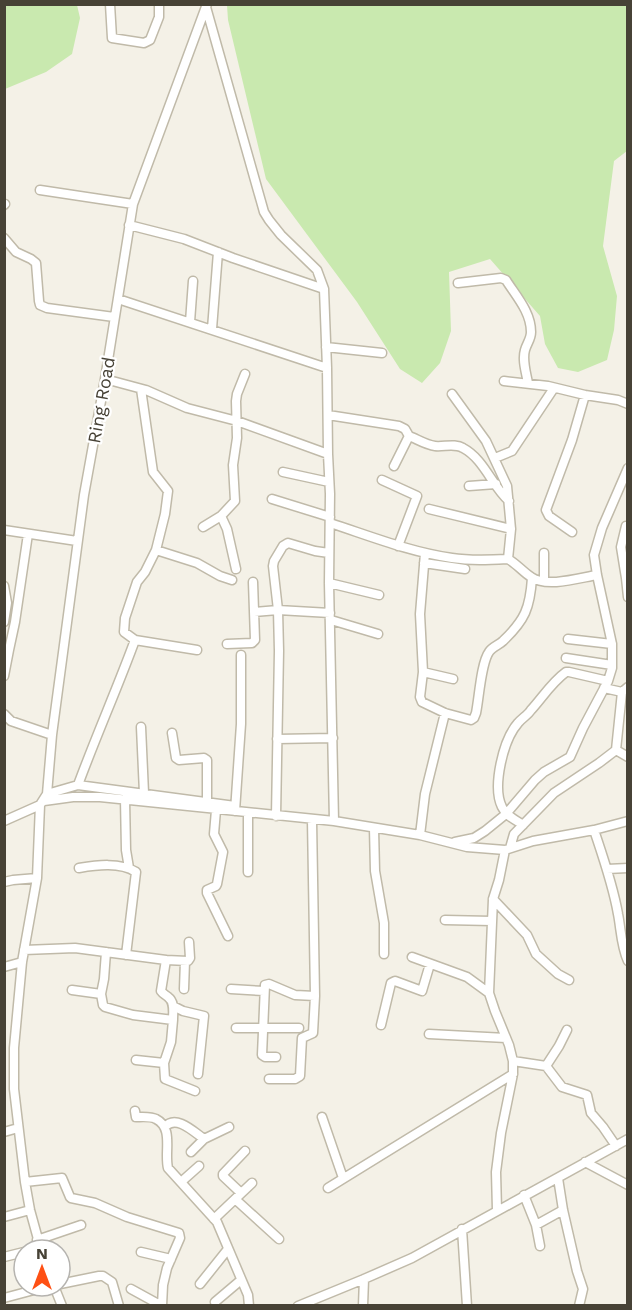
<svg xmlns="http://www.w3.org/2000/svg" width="632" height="1310" font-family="'Work Sans',sans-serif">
<rect width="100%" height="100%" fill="#f4f1e7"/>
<!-- green -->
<path fill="#c9e9af" d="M 5,4 L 77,5 L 80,18 L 72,54 L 46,72 L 5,89 Z
M 227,5 L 627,5 L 627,151 L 614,161 L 603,246 L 617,296 L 614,330 L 607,360 L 578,372 L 558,368 L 545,344 L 540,316 L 490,259 L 449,272 L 451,331 L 440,363 L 422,383 L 400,369 L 357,302 L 266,179 L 228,20 Z"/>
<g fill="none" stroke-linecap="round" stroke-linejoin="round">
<!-- minor casing -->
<g stroke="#c0baa9" stroke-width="11">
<path id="minor" d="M 110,4 L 112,38 L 144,43 L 150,40 L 159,17 L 159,4
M 206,7 L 264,212 L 269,220 L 281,235 L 317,270 L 324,289
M 40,190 L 133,204
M 4,205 L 5,204
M 129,225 L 184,239 L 233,258 L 324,289 L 327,368 L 328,454
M 4,238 L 16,252 L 31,259 L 36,263 L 39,301 L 40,305 L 47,308 L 114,317
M 458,283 L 501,278 L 506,280 C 516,296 531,312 531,332 C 531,339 527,343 525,350 C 522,360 526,372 528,383
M 118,299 L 327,368
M 190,322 L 193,281
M 212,329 L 218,252
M 326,347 L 382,353
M 105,379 L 146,390 L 187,408 L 237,421 L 328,454 L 330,494 L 329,583 L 334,821
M 504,381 L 548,386 L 585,395 L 618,400 L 628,404
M 328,415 L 399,426 L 405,429 L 409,436
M 495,458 L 512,451 L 554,388
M 394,466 L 409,436 C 417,439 426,445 435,446 C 444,447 455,443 463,448 C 484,459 492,486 509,501
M 283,472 L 329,482
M 382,480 L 417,496 L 398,546
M 469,486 L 496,484
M 272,499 L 330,517
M 429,509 L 511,529
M 330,523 C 370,536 410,552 452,558 C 471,561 489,560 508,559 L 511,529 L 507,486 L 486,441 L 452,394
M 203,527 L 221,516
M 4,530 L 77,541
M 572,532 L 549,516 L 546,510 L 572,440 L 585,395
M 156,550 L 197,563 L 220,576 L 232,580
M 425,553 L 420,614 L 423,672 L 420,697 L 422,702 L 445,713 L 471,720 L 474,718 L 476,713 C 479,699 481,663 489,652 C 492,647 499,645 503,641 C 525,620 530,608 532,578
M 508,559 C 517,564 523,572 531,577 C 547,588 579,578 597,575
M 424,563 L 465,569
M 236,569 L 227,529 L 221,516 L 235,501 L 233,465 L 237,438 L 236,401 L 237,394 L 245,374
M 627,575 L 626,578 L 628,597
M 626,578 L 621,547 L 626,526
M 544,581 L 544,553
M 329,583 L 379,595
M 4,586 L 7,603 L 4,622
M 254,612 L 278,610 L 330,613
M 331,620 L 378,634
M 568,639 L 612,644
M 135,640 L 197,650
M 227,644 L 252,643 L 255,640 L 253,582
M 566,658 L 612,665
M 423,672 L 453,679
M 4,676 L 9,650 L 15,622 L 28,534
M 604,688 L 622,692
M 4,714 L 11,721 L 52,735
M 141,727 L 144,793
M 172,733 L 176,758 L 179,760 L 204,758 L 207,760 L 207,802
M 277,739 L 333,738
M 616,750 L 628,757
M 78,785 L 235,806
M 47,794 L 78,785 C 96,736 117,689 135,640 L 124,632 L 125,618 L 137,582 L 145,572 L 156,550 L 165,514 L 168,491 L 153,472 L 141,389
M 125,799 L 126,850 L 129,868
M 44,801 L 73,797 L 100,797 L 334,821 L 420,835 L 467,847 L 505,850 L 533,841 L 594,830 L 628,821
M 216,810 L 214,834 L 223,852 L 217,884 L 216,886 L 207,890 L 207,893 L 228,936
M 235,811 L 241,724 L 241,655
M 248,813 L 248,872
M 276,816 L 279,651 L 278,610 L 273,566 L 274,561 L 283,546 L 288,543 L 315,551 L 329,553
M 4,821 L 40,805
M 523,825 C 516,820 506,816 502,807 C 492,787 503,740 518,723 C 522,718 528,715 531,710 C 542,698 552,682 566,672 L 569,672 L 608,681
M 374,828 L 375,871 L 384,923 L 384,954
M 594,830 C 603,857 613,885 618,914 C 621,929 621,946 628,961
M 420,835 L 425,794 L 445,713
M 455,842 L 474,838 L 485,831 L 506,814 L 535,780 L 544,772 L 570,757 L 583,728 L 608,681 L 612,668 L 612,644 L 597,575 L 594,555 L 602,528 L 628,468
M 510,848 L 514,834 L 554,793 L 599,763 L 616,750 L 622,692 L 628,687
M 79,868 C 97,865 120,862 136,872 L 126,955
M 607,869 L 628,868
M 4,882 L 13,880 L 37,878
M 493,899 L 527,935 L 536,954 L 558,974 L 569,980
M 445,920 L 492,921
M 24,950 L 75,948 L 166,960 L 188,961 L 190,958 L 189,942
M 412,957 L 467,977 L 489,993
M 166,960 L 161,991 C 163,994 166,995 168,997 C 175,1002 173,1012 173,1020
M 4,967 L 22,962
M 184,989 L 185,961
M 231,989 L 264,991
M 72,990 L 101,994 L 104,979 L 106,952
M 101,994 L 103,1005 L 105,1007 L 133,1015 L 173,1020 L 171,1042 L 164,1063 L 165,1079 L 195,1091
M 173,1006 L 183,1011 L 204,1016 L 198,1074
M 381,1025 L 391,983 L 395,981 L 422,991 L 430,964
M 236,1028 L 299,1028
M 429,1034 L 506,1038
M 276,1057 L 265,1057 L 262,1055 L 265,985 L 269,984 L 295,995 L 315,996 L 312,820
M 136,1060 L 164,1063
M 513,1061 L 546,1066 L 559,1046 L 567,1030
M 546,1066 L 562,1087 L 587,1095 L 591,1113 L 603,1127 L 616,1146
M 269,1079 L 295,1079 L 300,1076 L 302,1038 L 313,1033 L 315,996
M 135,1111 L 136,1117 C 142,1117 151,1116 156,1119 C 174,1128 164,1152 168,1168 L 217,1222 L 248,1295 L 249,1306
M 322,1117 L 343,1178
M 165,1127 C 176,1114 194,1132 204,1139 L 229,1127
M 4,1132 L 18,1128
M 191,1152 L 204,1139
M 585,1162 L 628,1185
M 558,1178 L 563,1210 L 577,1271 L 583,1289 L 579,1306
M 25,1182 L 62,1178 L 70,1197 L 71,1198 L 95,1203 L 127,1217 L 179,1233 L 180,1238 L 167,1268 L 163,1285 L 162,1306
M 181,1182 L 199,1166
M 328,1188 L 513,1074
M 241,1193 L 223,1176 L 223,1174 L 245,1151
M 524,1195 L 536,1225 L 540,1246
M 235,1199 L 279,1239
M 497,1210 L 496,1172 L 501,1133 L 513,1074 L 513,1061 L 509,1045 L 495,1011 L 489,993 L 493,899 L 499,880 L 505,850
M 4,1217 L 30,1210
M 214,1219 L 252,1183
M 536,1225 L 563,1210
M 462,1229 L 467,1306
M 37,1240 L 81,1225
M 41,1250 L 30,1210 L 25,1182 L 14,1089 L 14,1048 L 22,962 L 37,878 L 40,805 L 47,794 L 52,735 L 84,495 L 105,379 L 133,204 L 207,4
M 141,1252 L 171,1259
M 4,1257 L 24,1252
M 60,1284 L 99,1276 L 103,1276 L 112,1282 L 119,1306
M 200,1284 L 228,1249
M 54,1286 L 62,1306
M 131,1289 L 162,1306
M 4,1298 L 49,1286
M 215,1302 L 241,1280
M 298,1306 L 364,1279 L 412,1258 L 628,1139
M 363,1306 L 364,1279"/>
</g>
<!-- minor -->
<use href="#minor" stroke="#fff" stroke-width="8"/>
</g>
<g text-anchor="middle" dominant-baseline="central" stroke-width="4.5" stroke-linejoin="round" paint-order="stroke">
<!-- street labels -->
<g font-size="18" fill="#474236" stroke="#fff">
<text transform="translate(101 400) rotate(-80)">Ring Road</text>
</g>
</g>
<!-- border -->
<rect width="632" height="1310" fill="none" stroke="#474236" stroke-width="12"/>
<!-- north arrow -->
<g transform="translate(42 1268)"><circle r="28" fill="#ffffff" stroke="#b5b3af" stroke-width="1.5"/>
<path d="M0-4.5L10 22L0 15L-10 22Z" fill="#fe5014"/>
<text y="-9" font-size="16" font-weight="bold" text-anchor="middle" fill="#474236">N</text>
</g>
</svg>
